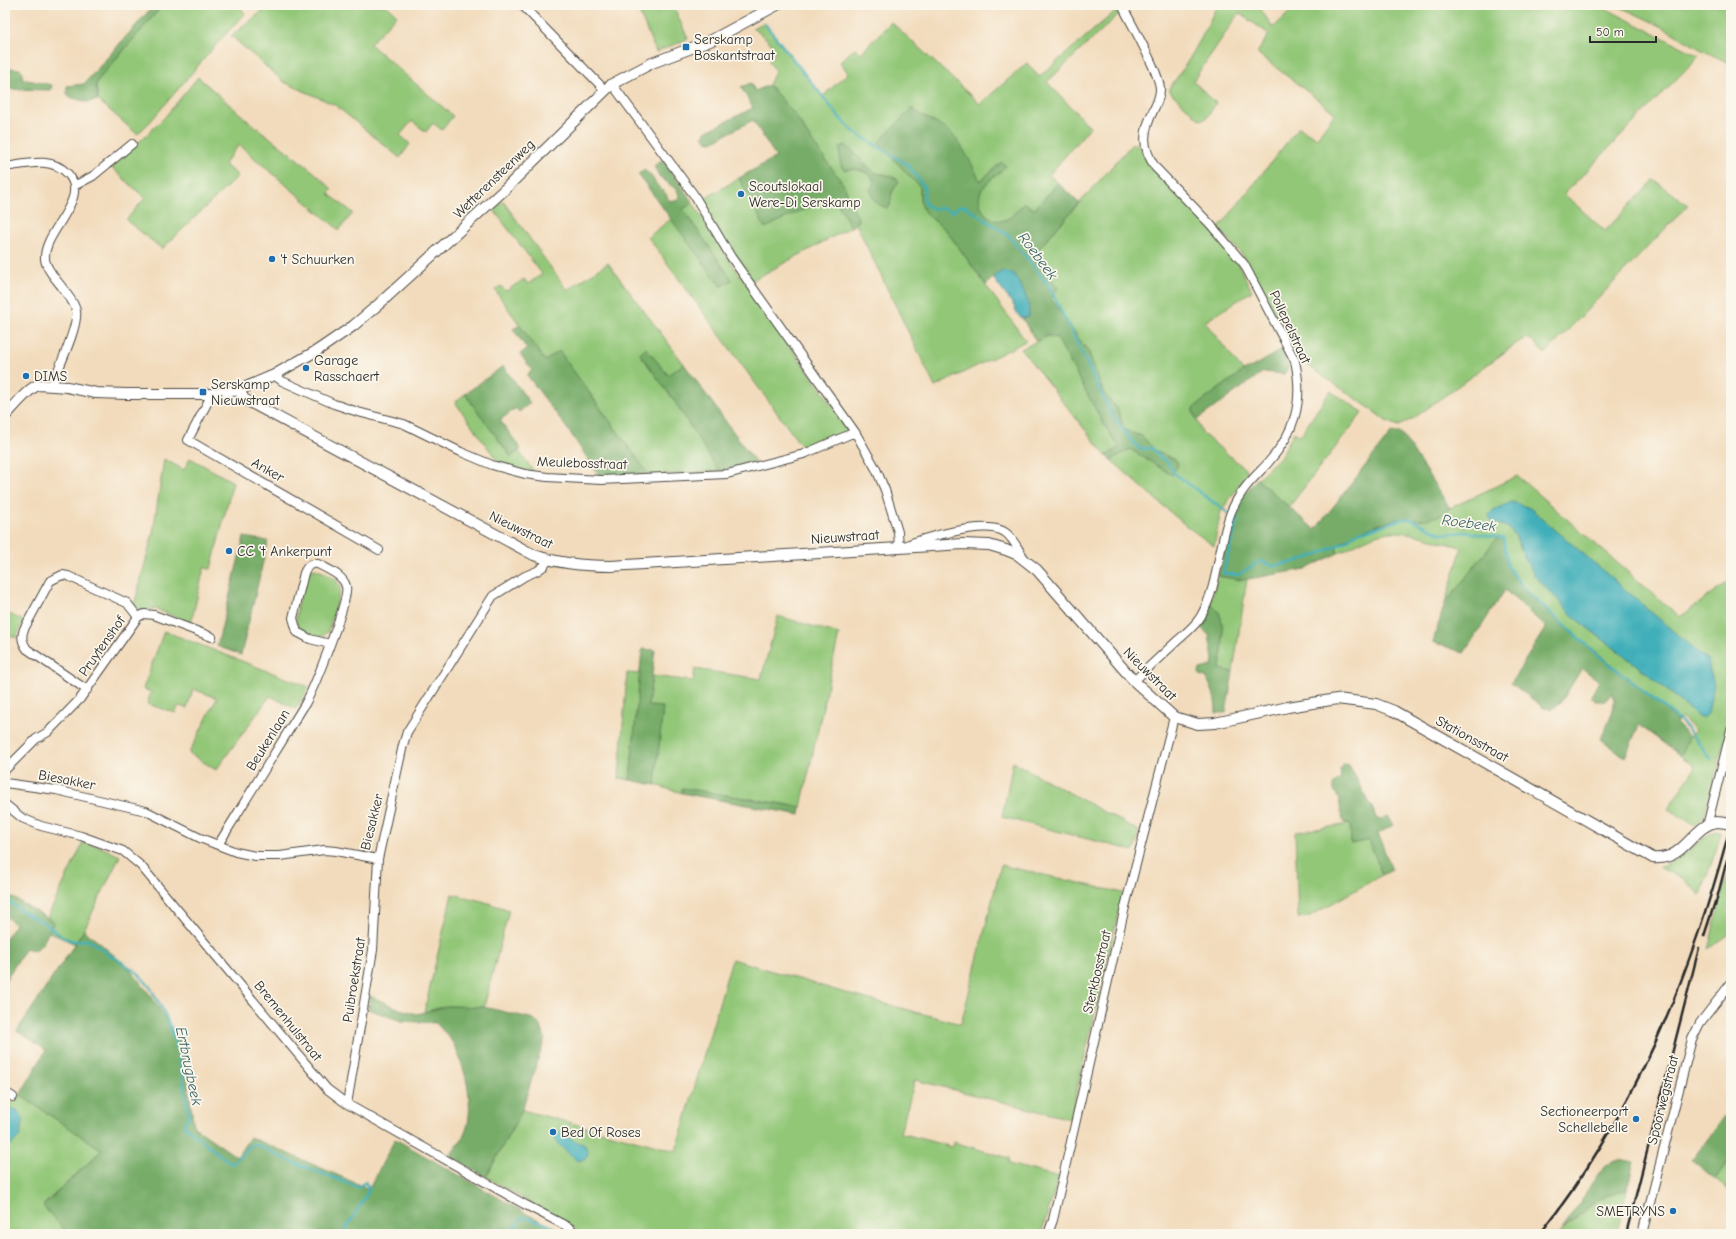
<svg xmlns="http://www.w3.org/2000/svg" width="1736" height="1239" font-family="'Comic Neue',sans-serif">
<rect width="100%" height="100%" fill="#fbf7ec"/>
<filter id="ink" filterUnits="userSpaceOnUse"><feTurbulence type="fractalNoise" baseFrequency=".025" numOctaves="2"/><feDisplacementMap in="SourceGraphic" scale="8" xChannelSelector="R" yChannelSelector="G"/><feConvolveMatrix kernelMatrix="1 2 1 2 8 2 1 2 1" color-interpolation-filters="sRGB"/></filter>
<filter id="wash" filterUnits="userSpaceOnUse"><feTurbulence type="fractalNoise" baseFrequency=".012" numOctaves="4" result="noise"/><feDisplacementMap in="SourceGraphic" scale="16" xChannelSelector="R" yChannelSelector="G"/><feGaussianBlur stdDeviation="0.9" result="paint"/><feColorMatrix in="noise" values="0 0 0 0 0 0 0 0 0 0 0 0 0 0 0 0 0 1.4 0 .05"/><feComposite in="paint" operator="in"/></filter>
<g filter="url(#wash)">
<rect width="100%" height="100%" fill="#f2dbbc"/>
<!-- green -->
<path fill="#93c778" stroke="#5f7952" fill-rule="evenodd" d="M 163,5 L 239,5 L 245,14 L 222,38 L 149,123 L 137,134 L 98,100 L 96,86 L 98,80 Z
M 270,5 L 386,5 L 397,15 L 370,44 L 453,116 L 442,130 L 433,123 L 426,132 L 412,121 L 400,135 L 410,144 L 400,158 L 335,105 L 284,82 L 231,36 Z
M 636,5 L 673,5 L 688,39 L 656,52 Z
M 1217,5 L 1258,5 L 1273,28 L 1297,5 L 1599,5 L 1699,56 L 1564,194 L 1605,231 L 1654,180 L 1688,205 L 1545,354 L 1533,341 L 1527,338 L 1520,341 L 1414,418 L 1399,426 L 1386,421 L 1368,407 L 1307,365 L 1293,350 L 1245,258 L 1219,228 L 1299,127 L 1317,138 L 1335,113 L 1257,53 L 1269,34 L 1239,13 L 1193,81 L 1216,103 L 1207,118 L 1200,120 L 1168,90 C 1189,62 1203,37 1217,5 Z
M 1616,5 L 1731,5 L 1731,64 L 1700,49 L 1661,26 Z
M 1119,8 L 1121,12 L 1047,82 L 1090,127 L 1049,175 L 1058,183 L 1034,210 L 1024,202 C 1019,207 1014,215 1009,218 C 992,228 973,207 981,191 C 984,184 1000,172 1006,166 L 1002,162 L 980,181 L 958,143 L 937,124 L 922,117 L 912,108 L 906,172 L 920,187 L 920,201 L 925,213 L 946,230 L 1026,341 L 935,387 L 856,224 L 859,220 L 796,116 L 769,85 L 775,71 L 769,61 L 775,54 C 773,41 762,35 752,28 L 764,23 L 823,96 L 848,73 L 840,62 L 855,48 L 861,53 L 891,22 L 980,104 L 1027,63 L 1039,77 ZM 846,145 L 875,173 L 885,174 L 899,182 L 892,192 L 890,206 L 870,189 L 874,183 C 872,171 860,172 851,168 C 847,166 844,164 840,162 L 841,147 Z
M 198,77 L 247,120 L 314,172 L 332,189 L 329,194 L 353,213 L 339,230 L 239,145 L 224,164 L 238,176 L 162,249 L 126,220 L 145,198 L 112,168 L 164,118 Z
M 1132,144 L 1136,144 L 1140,146 L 1145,156 L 1215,234 L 1236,260 L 1252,291 L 1205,322 L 1243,371 L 1192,409 L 1203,434 L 1249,472 L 1221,511 L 1214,546 L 1185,525 L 1111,460 L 1130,449 L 1172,475 L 1176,460 L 1155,451 L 1142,436 L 1131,433 L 1124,429 L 1117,408 L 1104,394 L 1089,353 L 1051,299 L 1034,254 Z
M 739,178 L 765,228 L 833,195 L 851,227 L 751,281 L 730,251 L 701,201 Z
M 503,201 L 567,290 L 608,263 L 684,364 L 668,375 L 646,348 L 640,354 L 675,402 L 717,468 L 723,471 L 649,475 L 559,351 L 545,361 L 495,290 L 501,286 L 506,291 L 524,279 L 528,284 L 542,274 L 493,209 Z
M 693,203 L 735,268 L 849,429 L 838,437 L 805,451 L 648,237 L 671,219 L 721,287 L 732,280 L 683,209 Z
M 1048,336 L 1057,338 L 1103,423 L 1120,448 L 1106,456 L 1021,349 Z
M 1330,391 L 1363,412 L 1289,507 L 1257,479 L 1281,456 L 1294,432 L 1300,436 Z
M 465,394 L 511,457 L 519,451 L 534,472 L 501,466 L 455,402 Z
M 190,458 L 233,482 L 211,569 L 204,568 L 191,623 L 156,609 L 140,611 L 134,605 L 153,533 L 164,459 L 184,470 Z
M 1517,476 L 1680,617 L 1731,580 L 1731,716 L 1704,817 L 1695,825 L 1668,809 L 1695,767 L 1681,756 L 1689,737 L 1695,731 L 1682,717 L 1678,721 L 1651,696 L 1564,626 L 1526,591 L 1508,567 L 1505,546 L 1496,539 L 1448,600 L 1446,600 L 1462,547 C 1441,543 1410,530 1390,532 C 1374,533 1353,546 1338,553 L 1336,549 C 1341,537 1386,521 1399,519 C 1404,518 1408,520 1412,520 C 1424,519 1441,517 1450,508 ZM 1509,528 L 1708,714 L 1699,718 L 1647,673 L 1576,619 L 1526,561 L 1515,535 Z
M 315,569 C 324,572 339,579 341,588 L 328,632 C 323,637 318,638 311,636 C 307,634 300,631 298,627 C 292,615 303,585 308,572 Z
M 1218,576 L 1242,580 L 1247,579 L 1233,672 L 1220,669 C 1222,651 1226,630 1219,612 C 1217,609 1213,606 1210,603 Z
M 5,612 L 24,621 L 16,638 L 5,633 Z
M 778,616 L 839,634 L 801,807 L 682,788 L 682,793 L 655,785 L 663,707 L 648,706 L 652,676 L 693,681 L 695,669 L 761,679 Z
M 164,631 L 309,687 L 296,709 L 270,696 L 216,770 L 189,753 L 217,698 L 193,689 L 187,708 L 178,706 L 176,713 L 147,704 L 151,692 L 143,689 Z
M 627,673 L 640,674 L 630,780 L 619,778 Z
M 1013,762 L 1139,831 L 1134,851 L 1002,817 Z
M 1350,824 L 1351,844 L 1369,840 L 1382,875 L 1308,917 L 1298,918 L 1295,832 Z
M 1715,831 L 1720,832 L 1720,838 L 1701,895 L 1686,881 L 1659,867 C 1683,859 1694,842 1715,831 Z
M 83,843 L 101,847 L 120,856 L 84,930 L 75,944 L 49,932 L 54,922 L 47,918 Z
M 1731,858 L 1731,933 L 1708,949 Z
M 1001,865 L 1123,893 L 1070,1119 L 915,1080 L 900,1133 L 952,1147 L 953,1142 L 1009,1158 L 1009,1164 L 1059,1177 L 1041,1234 L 581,1234 L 577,1230 L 486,1177 L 522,1110 L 676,1151 L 732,959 L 852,995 L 961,1024 Z
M 452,894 L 482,901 L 509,910 L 484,1007 L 447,1006 L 424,1012 Z
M 20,1095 L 102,1150 L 43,1205 L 68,1234 L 5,1234 L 5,1146 L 11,1145 L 21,1113 L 5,1106 L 5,1098 L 13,1103 Z
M 1731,1157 L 1731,1193 L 1715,1179 Z
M 1627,1189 L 1617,1234 L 1558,1234 L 1600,1199 Z"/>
<!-- forest -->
<path fill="#76ac68" stroke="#506c4a" d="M 154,5 L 163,5 L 98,80 L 96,86 L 98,100 L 87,102 L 69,97 L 67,93 L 67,86 L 84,84 Z
M 5,68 L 20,69 L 23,72 L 22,79 L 52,85 L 51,90 L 5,89 Z
M 751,83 L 755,91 L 769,85 L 796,116 L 809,137 L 844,185 L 859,221 L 851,227 L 833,195 L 765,228 L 739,178 L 776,157 L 753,120 L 712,142 L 707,141 L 703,136 L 705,132 L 753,108 L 741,87 Z
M 912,108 C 923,118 934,121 946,129 C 959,138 973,166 980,181 L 1002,162 L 1006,166 C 1001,171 984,185 981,191 C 974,208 992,228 1009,218 C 1014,215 1019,207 1024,202 L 1034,210 L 1058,183 L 1079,203 L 1034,254 L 1058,288 L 1051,299 L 1089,353 L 1104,394 L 1117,408 L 1124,429 L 1131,433 L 1142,436 L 1155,451 L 1176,460 L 1178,465 L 1172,475 L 1130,449 L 1111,460 L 1106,456 L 1119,447 L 1103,423 L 1057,338 L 1048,336 L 1036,341 L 1022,318 L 1029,317 L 993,278 L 986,285 L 946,230 L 925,213 L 920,201 L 920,187 L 878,143 Z
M 846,145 L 875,173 L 892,176 L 899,181 L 892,192 L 890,206 L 887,208 C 876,205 872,199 870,189 L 874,183 C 872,171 857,167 846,170 L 842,168 L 840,162 L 840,147 Z
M 663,160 L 693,203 L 683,209 L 732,280 L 721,287 L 638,174 L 644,170 C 655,177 652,180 659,187 C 663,192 667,192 668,200 L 677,201 L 679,195 L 677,190 L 659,176 L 654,166 Z
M 520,325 L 545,361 L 559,351 L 649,475 L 600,477 L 569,431 L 527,375 L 532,370 L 520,354 L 527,349 L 513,329 Z
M 646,348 L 668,375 L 684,364 L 756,463 L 723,471 L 717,468 L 675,402 L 640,354 Z
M 1282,349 C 1287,357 1292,366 1284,374 L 1263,372 L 1197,420 L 1192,409 L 1243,371 L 1260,363 Z
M 503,366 L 530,403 L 519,412 L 516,408 L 500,420 L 521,449 L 511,457 L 465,394 Z
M 1391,433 L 1401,433 L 1450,508 C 1440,518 1426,520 1412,520 C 1408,520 1404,518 1400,519 C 1386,520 1341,537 1336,549 L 1338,553 L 1306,569 L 1242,580 L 1218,576 L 1235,510 L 1245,493 L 1257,479 L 1315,530 Z
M 244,537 L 268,541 L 241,655 L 217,646 Z
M 1503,538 L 1505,546 L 1508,567 L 1526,591 L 1564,626 L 1651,696 L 1678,721 L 1676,723 L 1689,737 L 1681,756 L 1639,725 L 1625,757 L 1601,739 C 1606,726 1619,706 1612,693 L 1605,701 L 1595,701 L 1591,696 L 1599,681 L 1582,668 L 1563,699 L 1553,709 L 1544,708 L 1511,683 L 1546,627 L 1505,590 L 1464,653 L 1433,642 L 1446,600 L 1448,600 L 1496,539 Z
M 1210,603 C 1213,606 1217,609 1219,612 C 1226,630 1222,651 1220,669 L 1233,672 L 1226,713 L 1216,713 C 1216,699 1213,690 1206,677 L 1201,676 L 1199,673 L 1200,669 L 1212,666 L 1213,660 L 1209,635 L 1199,626 Z
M 642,649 L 655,650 L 648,706 L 663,707 L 655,785 L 630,780 Z
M 1343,764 L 1349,765 L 1372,807 L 1376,818 L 1381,820 L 1387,816 L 1393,825 L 1378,834 L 1392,870 L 1382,875 L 1369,840 L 1351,844 L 1350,824 L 1345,824 C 1340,814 1341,810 1339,800 C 1337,794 1333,791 1333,785 L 1341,778 L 1340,769 Z
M 682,788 L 801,807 L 800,815 L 682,793 Z
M 5,893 L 54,922 L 43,943 L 35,951 L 26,948 L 5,981 L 5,940 L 15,924 L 5,916 Z
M 84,930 L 129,968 L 151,996 L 182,1043 L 194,1127 L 237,1157 L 250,1137 L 369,1189 L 395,1139 L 529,1215 L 560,1230 L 564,1234 L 68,1234 L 43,1206 L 102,1150 L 20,1095 L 46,1050 L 17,1031 Z
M 370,996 L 400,1009 L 417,1014 L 447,1006 L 484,1007 L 534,1019 L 541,1027 L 545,1038 L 522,1110 L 486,1177 L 450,1156 C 454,1149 461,1142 464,1135 C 476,1111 466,1068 454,1045 C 450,1037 442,1030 436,1023 L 401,1021 L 368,1009 Z
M 1731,1108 L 1731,1157 L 1715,1179 L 1692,1160 Z
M 1619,1159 L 1634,1162 L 1627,1189 L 1600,1199 L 1561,1230 L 1604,1167 L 1612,1161 Z"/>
<!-- water -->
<path fill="#3fafb9" stroke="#356d72" d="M 1002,271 L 1013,273 C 1022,286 1030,300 1029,317 L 1022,318 L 1017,314 L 1014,306 L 993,278 Z
M 1512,502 L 1530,508 L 1707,660 L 1714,684 L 1708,714 L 1704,718 L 1699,718 L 1647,673 L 1576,619 L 1535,576 L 1526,561 L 1515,535 L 1509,528 L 1491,521 L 1489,515 L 1493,510 Z
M 5,1106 L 17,1110 L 23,1118 L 20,1136 L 11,1145 L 5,1146 Z
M 551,1129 L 561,1132 L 571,1139 L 585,1145 L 588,1152 L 587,1157 L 580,1161 L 576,1160 L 555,1141 L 553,1135 L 549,1132 Z"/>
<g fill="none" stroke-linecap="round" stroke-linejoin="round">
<!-- stream -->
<path stroke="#3fafb9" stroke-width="2.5" d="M 752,5 L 753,7
M 765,24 L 839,117 L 854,132 L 908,165 L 924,187 L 924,201 L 926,205 L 933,209 L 943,208 L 952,212 L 959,207 L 965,206 L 1009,236 L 1049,286 L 1111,413 L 1131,440 L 1140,449 L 1152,448 L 1161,458 L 1168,462 L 1175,474 L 1228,513
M 1235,515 L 1238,519 L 1223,573 L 1238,575 L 1260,561 L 1273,566 L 1294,562 L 1316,555 L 1345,542 L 1355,534 L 1361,532 L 1403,519 L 1410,519 L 1442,534 L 1467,532 L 1503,538 L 1505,546 L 1508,567 L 1526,591 L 1592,650 L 1680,720 L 1711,759
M 5,899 L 26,914 L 45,923 L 62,937 L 73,941 L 88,940 L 104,950 L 109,956 L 114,957 L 137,972 L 150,987 L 164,1012 L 171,1029 L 178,1051 L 189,1115 L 187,1120 L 184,1124 L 184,1126 L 230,1163 L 232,1164 L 251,1145 L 255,1144 L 292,1162 L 355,1186 L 359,1187 L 365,1182 L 369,1188 L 367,1194 L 343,1234
M 509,1234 L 523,1217 L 547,1224 L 553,1227"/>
</g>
</g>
<g filter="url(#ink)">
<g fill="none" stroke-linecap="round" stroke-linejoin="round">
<!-- minor casing -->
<g stroke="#494541" stroke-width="10">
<path id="minor" d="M 522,5 L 605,90
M 1122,5 C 1130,22 1160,73 1160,89 C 1160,96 1157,103 1154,109 C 1143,131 1141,146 1155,167 L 1210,224 L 1244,264 L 1295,361 C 1304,402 1295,433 1267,464 C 1252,480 1240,490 1231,512 C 1218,545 1219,584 1201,616 C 1196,625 1186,633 1178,640 C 1163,654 1149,667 1134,681
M 612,84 L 694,195 L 731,257 L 855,432 L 876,469 L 885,490 L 898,532 L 899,548 C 921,539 987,518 1006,533 C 1013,538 1019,551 1024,558
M 5,167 C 27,164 51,156 68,174 C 91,199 43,231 45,259 C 46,270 58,281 64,290 C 68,296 75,303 76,311 C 79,326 58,369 52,385
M 74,186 L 93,176 L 132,144
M 274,375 L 282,381 L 334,404 L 358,412 L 404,424 L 461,452 L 492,465 L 525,474 L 547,477 L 601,480 L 727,474 L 804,454 L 855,432
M 212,394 L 188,440 L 379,550
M 87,690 L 27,649 C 22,642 21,637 24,629 L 50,581 L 62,575 L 68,576 L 127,603 L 138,617
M 5,770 L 36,739 L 48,732 L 80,699 L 138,617 L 144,614 L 154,615 L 212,637
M 5,783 L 56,790 L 146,811 L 200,838 L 236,852 L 255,856 L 280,856 L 324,850 L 336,851 L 378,859
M 5,804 L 22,818 L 41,826 L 81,836 L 123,851 L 141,866 L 327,1089 L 347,1104 L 524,1204 L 570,1228 L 576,1234
M 1707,826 L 1731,730
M 218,845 L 305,704 C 314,688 350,599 346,586 C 343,575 327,569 318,564 C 310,563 307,566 304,573 L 293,618 L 297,632 L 310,639 L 330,644
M 5,1092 L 13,1097
M 347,1104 L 373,950 L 378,859 L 403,745 L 407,732 L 493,596 L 525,576 L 537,571 L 544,566 L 548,560
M 1048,1234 L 1053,1220 L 1125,907 L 1174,717
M 1642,1234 L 1692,1039 L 1700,1023 L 1731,983"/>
</g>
<!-- tertiary casing -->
<g stroke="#494541" stroke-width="12">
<path id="tertiary" d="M 239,390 L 244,399 L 534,555 C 560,564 584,566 611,566 L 963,544 L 989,545 L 1006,550 L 1018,555 L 1037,570 L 1134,681 L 1174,717 L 1198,724 L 1215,723 L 1288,707 L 1337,699 L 1376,704 L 1394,711 L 1653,858 C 1685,861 1692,826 1716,822 C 1721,822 1726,823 1731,824
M 5,416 C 13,408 29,387 39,385 L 67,387 L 96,393 L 126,394 L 212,394 L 239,390 L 274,375 L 318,350 L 353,326 L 379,304 L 504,190 L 612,84 L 652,63 L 710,41 L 777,5"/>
</g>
<!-- minor -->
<use href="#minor" stroke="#fff" stroke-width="8"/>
<!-- tertiary -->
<use href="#tertiary" stroke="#fff" stroke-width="10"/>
<!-- rail -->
<path stroke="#2b2b2b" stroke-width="2.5" d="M 1726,843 L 1731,822
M 1715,906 L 1727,860
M 1704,936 L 1715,902
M 1540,1234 C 1633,1116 1688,982 1727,839
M 1626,1234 L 1699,948"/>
</g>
</g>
<!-- markers -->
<g fill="#1f6fb2" stroke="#fbf7ec" stroke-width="1.5">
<rect x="682" y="43" width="8" height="8" rx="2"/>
<circle cx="741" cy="194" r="4"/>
<circle cx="272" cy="259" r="4"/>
<circle cx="306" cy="368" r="4"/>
<circle cx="26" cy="376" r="4"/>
<rect x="199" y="388" width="8" height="8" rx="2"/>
<circle cx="229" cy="551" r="4"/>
<circle cx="1636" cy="1119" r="4"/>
<circle cx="553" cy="1132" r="4"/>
<circle cx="1673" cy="1211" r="4"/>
</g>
<g text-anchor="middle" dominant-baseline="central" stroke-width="3.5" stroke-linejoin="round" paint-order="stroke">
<!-- poi labels -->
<g font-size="14" fill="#2b2b2b" stroke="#fbf7ec" text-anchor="start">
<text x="694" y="39">Serskamp<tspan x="694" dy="16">Boskantstraat</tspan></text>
<text x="749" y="186">Scoutslokaal<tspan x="749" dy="16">Were-Di Serskamp</tspan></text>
<text x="280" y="259">'t Schuurken</text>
<text x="314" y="360">Garage<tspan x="314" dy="16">Rasschaert</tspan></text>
<text x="34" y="376">DIMS</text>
<text x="211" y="384">Serskamp<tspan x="211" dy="16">Nieuwstraat</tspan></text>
<text x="237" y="551">CC 't Ankerpunt</text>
<text x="1628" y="1111" text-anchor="end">Sectioneerport<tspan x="1628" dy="16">Schellebelle</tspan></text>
<text x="561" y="1132">Bed Of Roses</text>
<text x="1665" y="1211" text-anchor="end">SMETRYNS</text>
</g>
<!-- street labels -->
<g font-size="14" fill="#2b2b2b" stroke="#fbf7ec">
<text transform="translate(494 179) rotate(-44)">Wetterensteenweg</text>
<text transform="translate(1290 327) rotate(65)">Pollepelstraat</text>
<text transform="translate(582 463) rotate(2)">Meulebosstraat</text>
<text transform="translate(268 470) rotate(30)">Anker</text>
<text transform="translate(521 530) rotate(26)">Nieuwstraat</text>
<text transform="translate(845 537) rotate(-4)">Nieuwstraat</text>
<text transform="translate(102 646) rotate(-55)">Pruytenshof</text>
<text transform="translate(1150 674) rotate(45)">Nieuwstraat</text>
<text transform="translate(1472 739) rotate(29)">Stationsstraat</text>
<text transform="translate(268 740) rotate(-58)">Beukenlaan</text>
<text transform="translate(67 780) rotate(11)">Biesakker</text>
<text transform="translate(372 822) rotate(-76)">Biesakker</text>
<text transform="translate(1097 972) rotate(-77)">Sterkbosstraat</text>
<text transform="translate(354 980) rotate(-81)">Puibroekstraat</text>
<text transform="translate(288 1021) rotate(51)">Bremenhulstraat</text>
<text transform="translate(1663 1100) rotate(-76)">Spoorwegstraat</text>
</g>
<!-- water labels -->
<g font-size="15" font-style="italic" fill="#336064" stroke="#fbf7ec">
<text transform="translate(1038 256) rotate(53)">Roebeek</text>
<text transform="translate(1469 523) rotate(7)">Roebeek</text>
<text transform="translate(189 1066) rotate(78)">Ertbrugbeek</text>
</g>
</g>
<!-- margin -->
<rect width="1736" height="1239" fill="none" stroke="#fbf7ec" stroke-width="20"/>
<!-- scale -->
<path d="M1590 36v6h66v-6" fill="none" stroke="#2b2b2b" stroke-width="2"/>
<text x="1596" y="36" font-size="12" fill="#2b2b2b" stroke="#fbf7ec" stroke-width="3" paint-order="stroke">50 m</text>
</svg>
